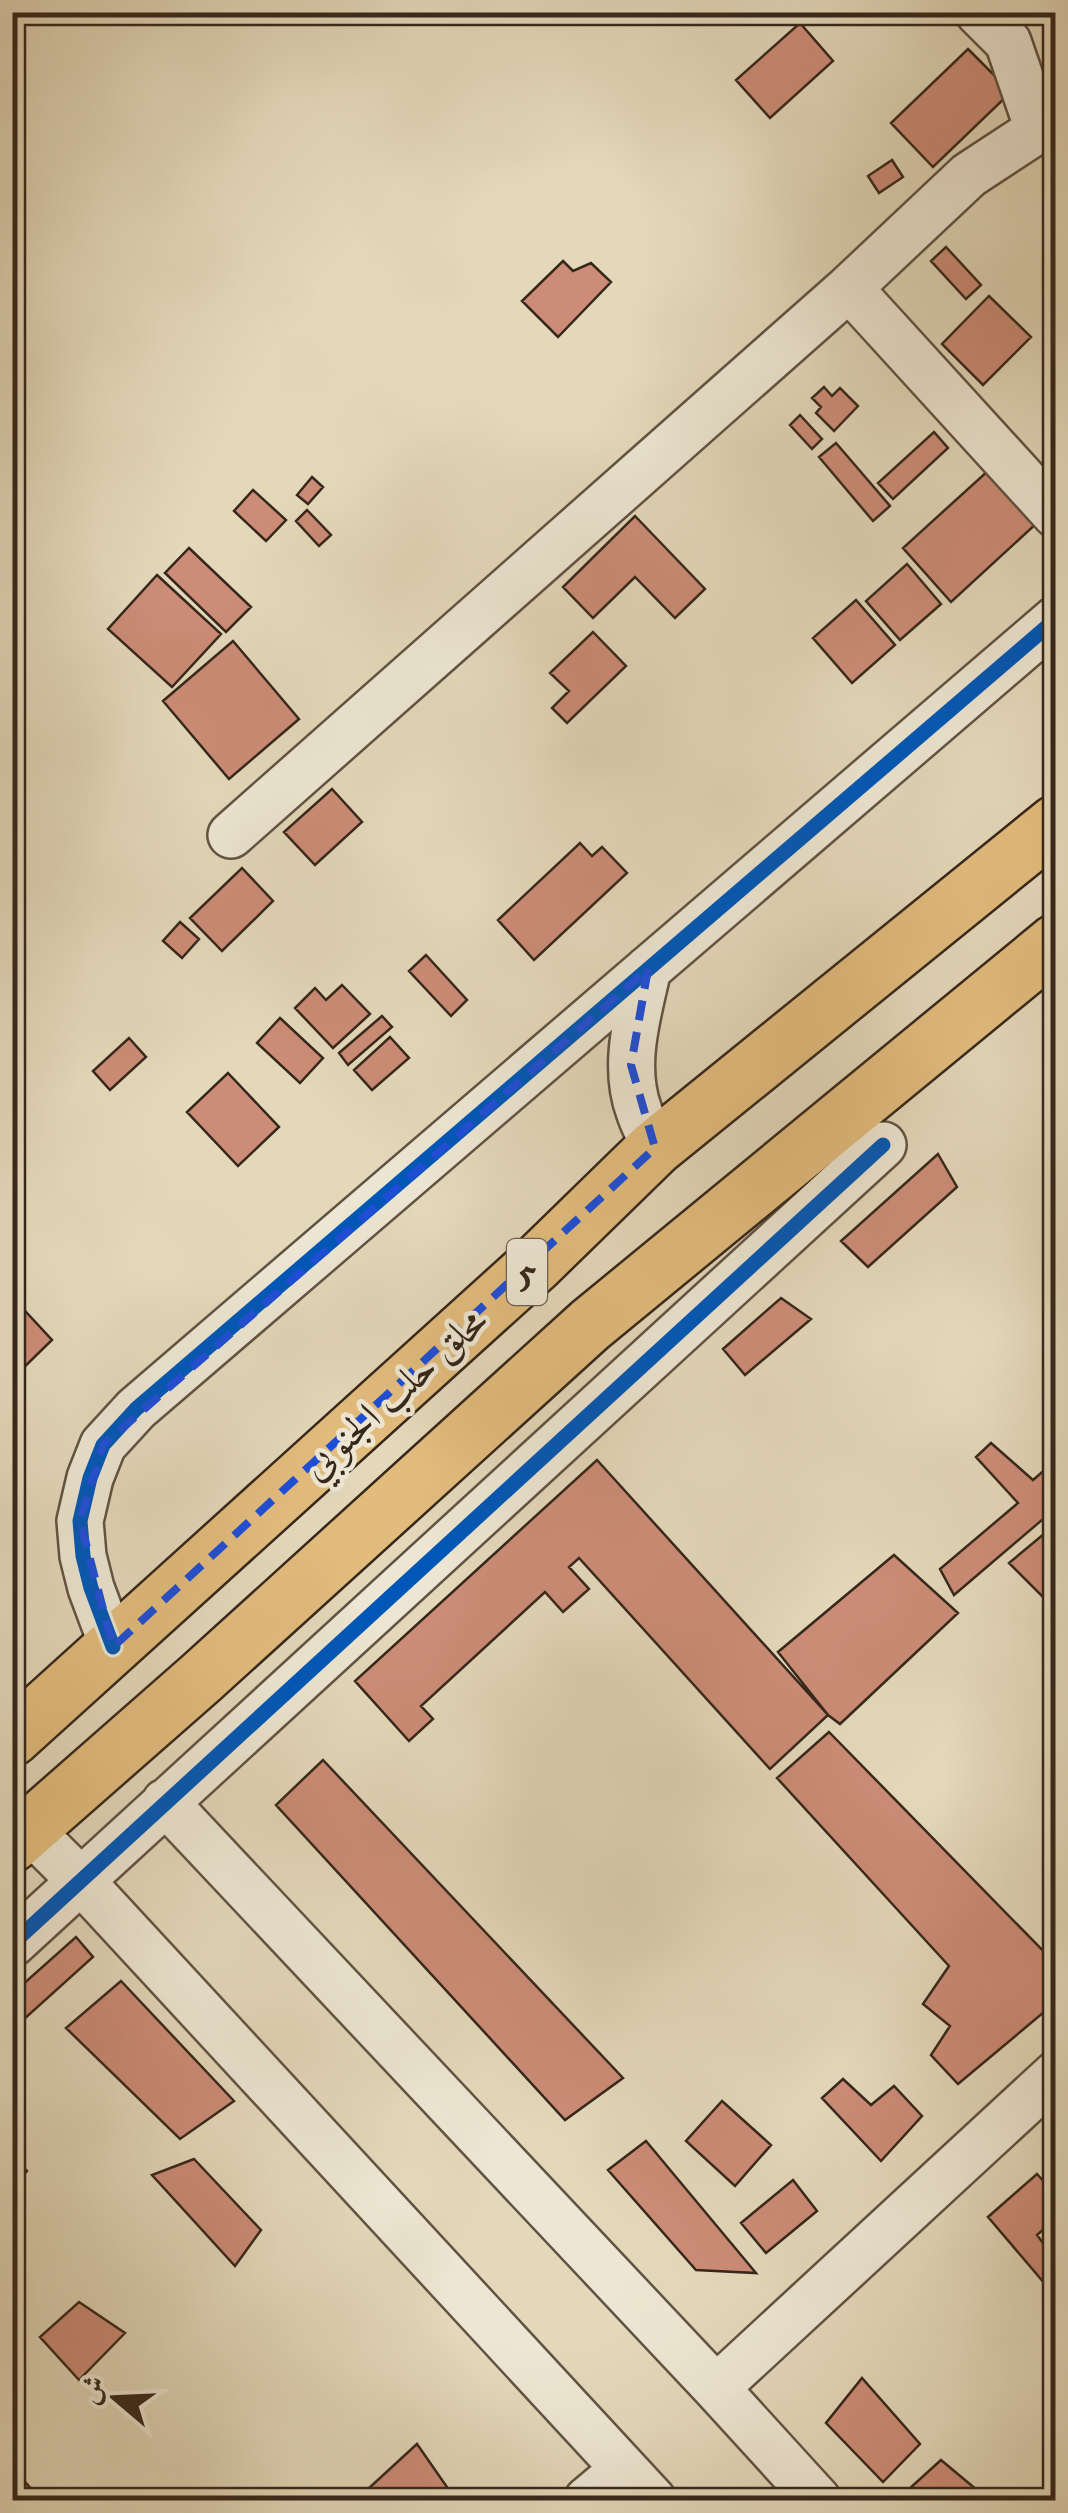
<svg xmlns="http://www.w3.org/2000/svg" width="1068" height="2513" font-family="'IM FELL Great Primer',Amiri,serif">
<rect width="100%" height="100%" fill="#e3d8ba"/>
<filter id="stains"><feTurbulence type="fractalNoise" baseFrequency=".002" numOctaves="4"/><feColorMatrix values="0 0 0 0 .2 0 0 0 0 .09 0 0 0 0 .02 0 0 0 .5 -.17"/></filter>
<radialGradient id="worn" r=".72"><stop offset=".6" stop-color="#630" stop-opacity="0"/><stop offset="1" stop-color="#630" stop-opacity=".3"/></radialGradient>
<!-- building -->
<path fill="#cc8c77" stroke="#36271b" stroke-width="2.5" d="M 800,23 L 833,61 L 770,118 L 736,80 Z
M 968,49 L 1011,92 L 933,167 L 891,123 Z
M 892,160 L 903,177 L 879,193 L 868,176 Z
M 946,247 L 981,285 L 966,299 L 931,261 Z
M 563,261 L 573,271 L 591,263 L 611,282 L 558,337 L 522,301 Z
M 989,296 L 1031,337 L 983,385 L 942,344 Z
M 824,387 L 832,396 L 840,388 L 858,406 L 834,431 L 816,413 L 821,407 L 812,398 Z
M 800,415 L 822,439 L 812,449 L 790,425 Z
M 934,432 L 948,448 L 893,499 L 878,483 Z
M 836,443 L 890,506 L 873,521 L 819,457 Z
M 990,469 L 1038,522 L 951,602 L 903,548 Z
M 312,477 L 323,487 L 308,504 L 297,495 Z
M 253,490 L 286,520 L 266,541 L 234,511 Z
M 307,510 L 331,535 L 319,546 L 296,521 Z
M 635,516 L 705,589 L 675,618 L 635,577 L 593,618 L 563,587 Z
M 189,548 L 251,607 L 226,632 L 165,573 Z
M 907,564 L 941,604 L 900,640 L 866,601 Z
M 157,575 L 221,634 L 172,687 L 108,629 Z
M 856,600 L 895,645 L 852,683 L 813,638 Z
M 593,632 L 626,666 L 567,723 L 552,708 L 569,691 L 550,673 Z
M 233,641 L 299,719 L 229,779 L 163,701 Z
M 332,789 L 362,822 L 315,865 L 284,832 Z
M 580,843 L 592,856 L 602,847 L 627,873 L 534,960 L 498,920 Z
M 242,868 L 273,901 L 222,951 L 190,918 Z
M 180,922 L 199,939 L 182,958 L 163,941 Z
M 426,955 L 467,1000 L 451,1016 L 409,971 Z
M 342,985 L 370,1014 L 333,1048 L 295,1008 L 315,988 L 326,1000 Z
M 382,1016 L 392,1027 L 348,1065 L 339,1053 Z
M 280,1018 L 323,1058 L 300,1083 L 257,1043 Z
M 390,1037 L 409,1058 L 372,1090 L 354,1070 Z
M 129,1038 L 146,1057 L 110,1090 L 93,1071 Z
M 228,1073 L 279,1127 L 238,1166 L 187,1112 Z
M 938,1154 L 957,1187 L 868,1267 L 841,1241 Z
M 781,1298 L 811,1319 L 745,1375 L 723,1349 Z
M 15,1300 L 52,1340 L 12,1379 L 12,1302 Z
M 991,1443 L 1033,1480 L 1056,1460 L 1056,1508 L 954,1595 L 940,1569 L 1018,1503 L 976,1457 Z
M 597,1460 L 828,1715 L 770,1769 L 579,1558 L 569,1567 L 589,1589 L 563,1612 L 545,1592 L 421,1706 L 433,1719 L 409,1741 L 355,1681 Z
M 1056,1524 L 1056,1596 L 1048,1602 L 1009,1563 Z
M 894,1555 L 958,1613 L 840,1724 L 828,1715 L 778,1652 Z
M 829,1732 L 1056,1964 L 1056,2002 L 958,2084 L 931,2055 L 950,2026 L 923,2004 L 949,1966 L 777,1778 Z
M 323,1760 L 623,2078 L 565,2120 L 276,1805 Z
M 76,1937 L 93,1957 L 12,2030 L 12,1994 Z
M 121,1981 L 234,2101 L 180,2139 L 66,2028 Z
M 843,2079 L 871,2105 L 894,2086 L 922,2116 L 881,2161 L 822,2098 Z
M 722,2101 L 771,2145 L 735,2186 L 686,2141 Z
M 646,2141 L 756,2273 L 696,2270 L 608,2170 Z
M 12,2155 L 27,2171 L 12,2187 Z
M 194,2159 L 261,2230 L 235,2266 L 152,2175 Z
M 1037,2174 L 1056,2195 L 1056,2218 L 1037,2235 L 1051,2254 L 1056,2250 L 1056,2287 L 1051,2291 L 988,2217 Z
M 793,2180 L 817,2211 L 766,2253 L 741,2223 Z
M 79,2302 L 125,2333 L 79,2380 L 40,2337 Z
M 862,2378 L 920,2444 L 883,2482 L 826,2423 Z
M 417,2444 L 456,2500 L 356,2500 Z
M 941,2460 L 989,2500 L 898,2499 Z
M 12,2467 L 41,2500 L 12,2500 Z"/>
<g fill="none" stroke-linecap="round" stroke-linejoin="round">
<!-- minor casing -->
<g stroke="#615343" stroke-width="50">
<path id="minor" d="M 978,12 L 1008,42 L 1038,129
M 849,288 L 1056,515
M 231,835 L 849,288 L 969,175 L 1056,118
M 648,969 C 638,1014 622,1065 639,1111 C 643,1124 650,1136 655,1148
M 113,1647 L 91,1588 L 83,1556 L 80,1521 L 90,1478 L 103,1445 L 136,1409 L 1056,619
M 165,1802 L 716,2388 L 818,2500
M 29,1829 L 82,1882 L 653,2500
M 12,1944 L 883,1145
M 716,2388 L 1056,2074
M 587,2500 L 624,2469"/>
</g>
<!-- highway casing -->
<g stroke="#36271b" stroke-width="60">
<path id="highway" d="M 12,1738 L 536,1264 L 655,1148 L 1056,823
M 12,1844 L 201,1678 L 590,1325 L 1056,942"/>
</g>
<!-- minor -->
<use href="#minor" stroke="#ede6d2" stroke-width="45"/>
<!-- highway -->
<use href="#highway" stroke="#e2bc7d" stroke-width="55"/>
<!-- cycleway casing -->
<g stroke="#ede6d2" stroke-width="21">
<path id="cycleway" d="M 113,1647 L 91,1588 L 83,1556 L 80,1521 L 90,1478 L 103,1445 L 136,1409 L 1056,619
M 12,1944 L 883,1145"/>
</g>
<!-- cycleway -->
<use href="#cycleway" stroke="#0057b8" stroke-width="15"/>
</g>
<!-- marked area -->
<path fill="none" stroke="#1d4ed8" stroke-width="8" stroke-dasharray="20 12" stroke-linejoin="round" d="M 648,969 L 631,1065 L 655,1148 L 113,1647 L 80,1521 L 103,1445 Z"/>
<g text-anchor="middle" dominant-baseline="central" stroke-width="9" stroke-linejoin="round" paint-order="stroke">
<!-- shield labels -->
<rect fill="#ede6d2" stroke="#6d6052" stroke-width="2.5" x="507" y="1239" width="40" height="66" rx="8"/>
<g font-size="38" font-weight="bold" fill="#36271b">
<text x="527" y="1272">5</text>
</g>
<!-- street labels -->
<g font-size="40" fill="#36271b" stroke="#ede6d2">
<text transform="translate(394 1393) rotate(-42)">محلق حلب الجنوبي</text>
</g>
</g>
<!-- margin -->
<rect width="1068" height="2513" fill="none" stroke="#e3d8ba" stroke-width="50"/>
<rect x="15" y="15" width="1038" height="2483" fill="none" stroke="#36271b" stroke-width="5"/>
<rect x="25" y="25" width="1018" height="2463" fill="none" stroke="#36271b" stroke-width="2.5"/>
<!-- north arrow -->
<g transform="translate(115 2398) rotate(289)" stroke="#ede6d2" stroke-width="8" paint-order="stroke">
<path d="M0-8L18 38L0 25L-18 38Z" fill="#36271b"/>
<text y="-15" font-size="28" font-weight="bold" text-anchor="middle" fill="#36271b">ش</text>
</g>
<rect width="100%" height="100%" filter="url(#stains)"/>
<rect width="100%" height="100%" fill="url(#worn)"/>
</svg>
